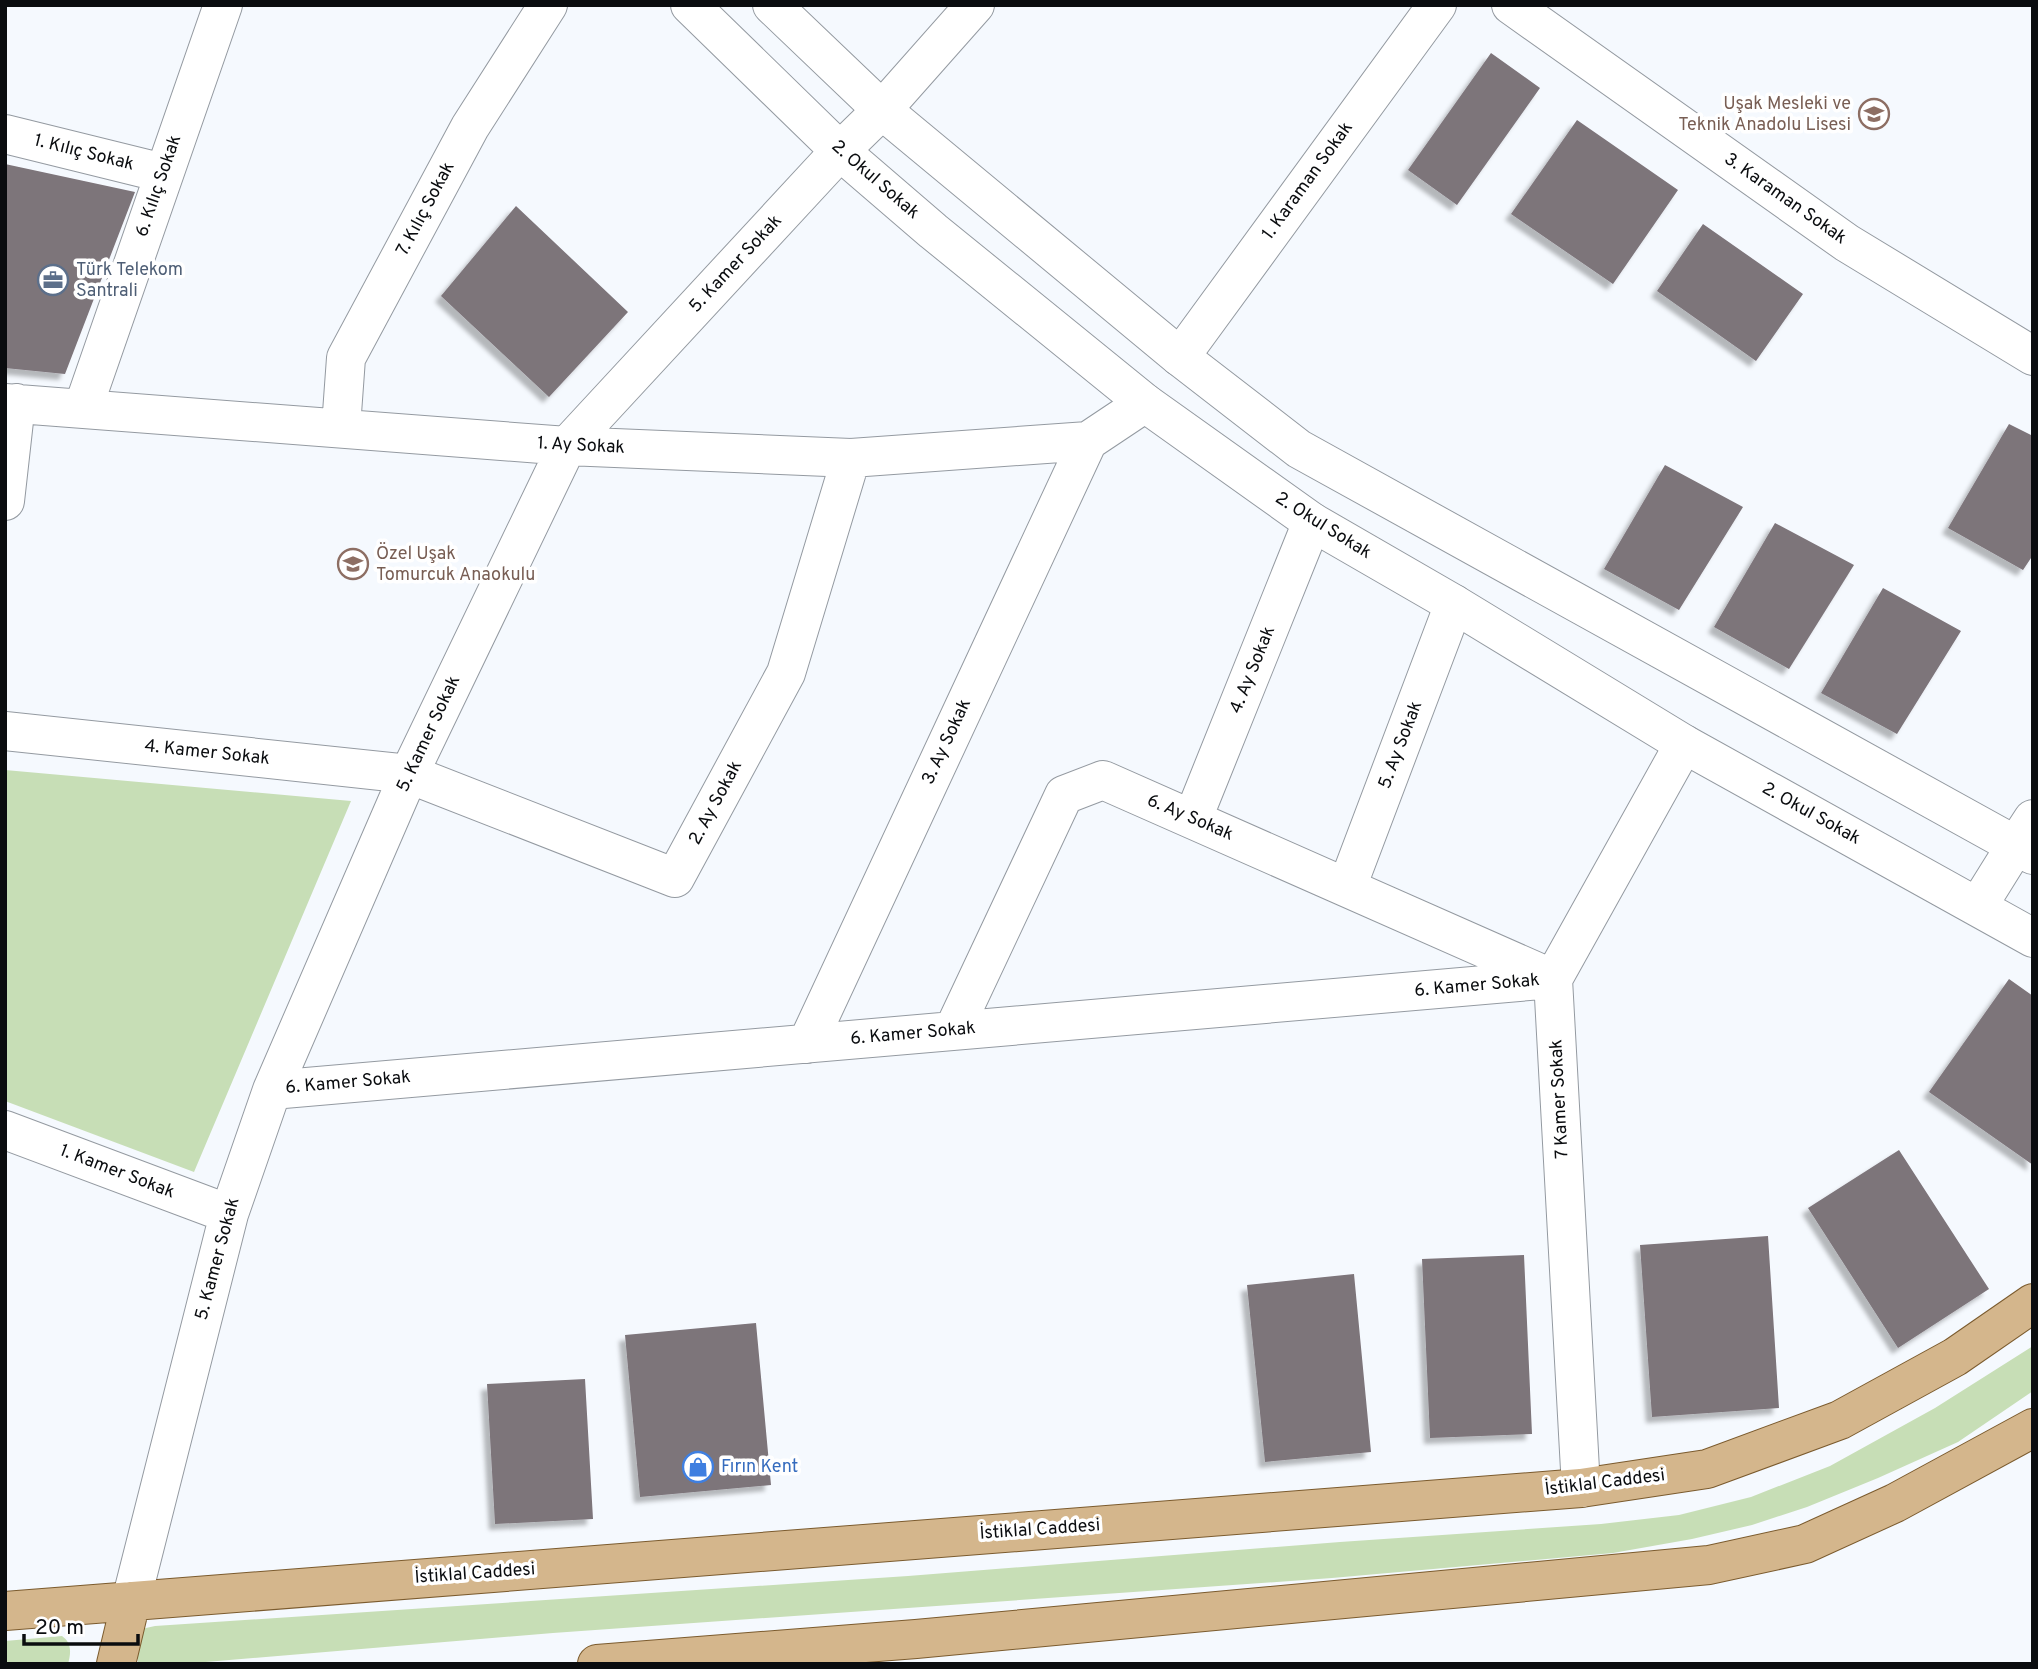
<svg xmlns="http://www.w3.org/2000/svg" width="2038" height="1669" font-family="Overpass,sans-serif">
<defs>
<filter id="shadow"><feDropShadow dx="-6" dy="6" stdDeviation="2" flood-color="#0004"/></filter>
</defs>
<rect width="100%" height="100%" fill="#f5f9fe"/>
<!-- green -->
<path fill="#c7deb6" d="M 5,770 L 351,801 L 194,1172 L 5,1101 Z
M 2033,1346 L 2033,1391 L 1958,1442 L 1878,1478 L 1807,1507 L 1752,1525 L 1692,1539 L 1613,1553 L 1332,1578 L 553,1633 L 182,1664 L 138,1664 L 137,1630 L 155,1626 L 908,1576 L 1340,1542 L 1601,1524 L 1679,1515 L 1751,1497 L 1830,1466 L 1935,1408 Z
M 62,1636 C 72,1643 71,1653 68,1664 L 5,1664 L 5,1641 Z"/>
<!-- building -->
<path fill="#7d747a" filter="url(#shadow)" d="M 1491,53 L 1540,88 L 1457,205 L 1408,170 Z
M 1577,120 L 1678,190 L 1613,284 L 1511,214 Z
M 5,164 L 135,192 L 65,374 L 5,368 Z
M 516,206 L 628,312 L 549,397 L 441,296 Z
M 1703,224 L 1803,294 L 1756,361 L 1657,291 Z
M 2009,424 L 2033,436 L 2033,555 L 2023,570 L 1948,528 Z
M 1665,465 L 1743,507 L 1679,610 L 1604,569 Z
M 1775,523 L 1854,565 L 1789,669 L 1714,627 Z
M 1883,588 L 1961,631 L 1897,734 L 1821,693 Z
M 2009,979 L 2033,996 L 2033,1165 L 1929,1092 Z
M 1899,1150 L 1989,1289 L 1898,1348 L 1808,1208 Z
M 1768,1236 L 1779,1408 L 1652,1417 L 1640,1245 Z
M 1524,1255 L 1532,1434 L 1430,1438 L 1422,1259 Z
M 1354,1274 L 1371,1452 L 1265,1462 L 1247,1285 Z
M 756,1323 L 771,1485 L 640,1497 L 625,1335 Z
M 585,1379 L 593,1519 L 495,1524 L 487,1384 Z"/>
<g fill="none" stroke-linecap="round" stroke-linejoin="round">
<!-- minor casing -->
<g stroke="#949aa1" stroke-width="40">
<path id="minor" d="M 1511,5 L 1847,243 L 2033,356
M 5,134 L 163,173
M 1180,357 L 1437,5
M 5,403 L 567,446 L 851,458 L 1088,441 L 1145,403
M 83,408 L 223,5
M 341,427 L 346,358 L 470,127 L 548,5
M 5,501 L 16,403
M 5,731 L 409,774 L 675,878 L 786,673 L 851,458
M 1193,818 L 1312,522
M 2016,845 L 2033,819
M 1347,887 L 1454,604
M 953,1031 L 1064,795 L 1103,780 L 1551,978
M 807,1044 L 1088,441
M 272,1090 L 1553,979
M 5,1130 L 229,1214
M 1581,1488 L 1553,979 L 1684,744
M 131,1601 L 229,1214 L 272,1090 L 409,774 L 567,446 L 840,151 L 882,110 L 975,5"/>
</g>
<!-- tertiary casing -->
<g stroke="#949aa1" stroke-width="40">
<path id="tertiary" d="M 690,5 L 840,151 L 933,231 L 1145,403 L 1312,522 L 1454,604 L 1684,744 L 2033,938
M 772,5 L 882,110 L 1180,357 L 1299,449 L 2033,855
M 1978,906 L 2016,845"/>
</g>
<!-- primary casing -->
<g stroke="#7b5b2e" stroke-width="40">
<path id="primary" d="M 5,1611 L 1581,1488 L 1707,1469 L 1840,1420 L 1955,1357 L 2033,1303
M 116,1664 L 131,1601
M 597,1664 L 916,1639 L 1709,1565 L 1805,1544 L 1895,1503 L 2033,1428"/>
</g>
<!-- minor -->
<use href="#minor" stroke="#fff" stroke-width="38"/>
<!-- tertiary -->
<use href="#tertiary" stroke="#fff" stroke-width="38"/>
<!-- primary -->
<use href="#primary" stroke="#d4b68c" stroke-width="38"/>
</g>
<!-- icons -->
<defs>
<g id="school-ring" transform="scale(1.575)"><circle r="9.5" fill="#fff" stroke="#8d6e63" stroke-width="1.5"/><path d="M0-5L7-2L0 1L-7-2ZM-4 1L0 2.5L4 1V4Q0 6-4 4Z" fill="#8d6e63"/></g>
<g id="office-ring" transform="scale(1.575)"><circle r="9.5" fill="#fff" stroke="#5c6f8a" stroke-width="1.5"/><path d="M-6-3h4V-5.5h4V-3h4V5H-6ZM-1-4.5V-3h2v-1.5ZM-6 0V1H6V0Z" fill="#5c6f8a"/></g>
<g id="shop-ring" transform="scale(1.575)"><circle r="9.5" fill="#fff" stroke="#3f7fe0" stroke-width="1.5"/><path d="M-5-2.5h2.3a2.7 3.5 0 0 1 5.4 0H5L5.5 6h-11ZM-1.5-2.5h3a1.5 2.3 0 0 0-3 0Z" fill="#3f7fe0"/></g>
</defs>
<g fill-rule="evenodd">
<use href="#school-ring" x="1874" y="114"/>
<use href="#office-ring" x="53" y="280"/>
<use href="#school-ring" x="353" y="564"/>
<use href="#shop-ring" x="698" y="1467"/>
</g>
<g text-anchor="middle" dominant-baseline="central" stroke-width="7" stroke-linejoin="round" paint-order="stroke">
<!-- education labels -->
<g font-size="18" fill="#785e54" stroke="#fff" text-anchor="end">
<text x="1851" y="104">Uşak Mesleki ve<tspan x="1851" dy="21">Teknik Anadolu Lisesi</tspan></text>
<text x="376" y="554" text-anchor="start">Özel Uşak<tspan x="376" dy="21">Tomurcuk Anaokulu</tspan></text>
</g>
<!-- street labels -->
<g font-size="18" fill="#0a0c0f" stroke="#fff">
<text transform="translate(84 153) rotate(14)">1. Kılıç Sokak</text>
<text transform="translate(875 180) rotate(41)">2. Okul Sokak</text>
<text transform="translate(1308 181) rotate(-54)">1. Karaman Sokak</text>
<text transform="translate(159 186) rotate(-71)">6. Kılıç Sokak</text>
<text transform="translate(1785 199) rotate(35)">3. Karaman Sokak</text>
<text transform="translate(426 209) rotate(-62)">7. Kılıç Sokak</text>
<text transform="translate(736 264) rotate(-47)">5. Kamer Sokak</text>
<text transform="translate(581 446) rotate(3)">1. Ay Sokak</text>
<text transform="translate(1323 526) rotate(32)">2. Okul Sokak</text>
<text transform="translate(1253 670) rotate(-68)">4. Ay Sokak</text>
<text transform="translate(429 734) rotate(-65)">5. Kamer Sokak</text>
<text transform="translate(947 742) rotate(-65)">3. Ay Sokak</text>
<text transform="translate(1401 745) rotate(-69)">5. Ay Sokak</text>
<text transform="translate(207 753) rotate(6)">4. Kamer Sokak</text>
<text transform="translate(716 803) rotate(-62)">2. Ay Sokak</text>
<text transform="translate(1811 814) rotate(29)">2. Okul Sokak</text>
<text transform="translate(1190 818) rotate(23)">6. Ay Sokak</text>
<text transform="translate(1477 986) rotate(-5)">6. Kamer Sokak</text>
<text transform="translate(913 1034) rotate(-5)">6. Kamer Sokak</text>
<text transform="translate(348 1083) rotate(-5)">6. Kamer Sokak</text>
<text transform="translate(1560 1099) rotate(-93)">7 Kamer Sokak</text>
<text transform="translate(117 1172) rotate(21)">1. Kamer Sokak</text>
<text transform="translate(218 1259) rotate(-75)">5. Kamer Sokak</text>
<text transform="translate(1605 1483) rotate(-7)">İstiklal Caddesi</text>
<text transform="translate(1040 1530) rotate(-4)">İstiklal Caddesi</text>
<text transform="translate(475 1574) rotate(-4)">İstiklal Caddesi</text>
</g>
<!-- service labels -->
<g font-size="18" fill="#4e5e75" stroke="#fff" text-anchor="start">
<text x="76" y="270">Türk Telekom<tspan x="76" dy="21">Santrali</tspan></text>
</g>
<!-- shop labels -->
<g font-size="18" fill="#366cbe" stroke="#fff" text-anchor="start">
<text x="721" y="1467">Fırın Kent</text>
</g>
</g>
<!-- border -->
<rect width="2038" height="1669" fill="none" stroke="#0a0c0f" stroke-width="14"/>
<!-- scale -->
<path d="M24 1634v10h114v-10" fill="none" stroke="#0a0c0f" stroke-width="3.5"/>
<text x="35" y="1634" font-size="21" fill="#0a0c0f" stroke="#ffffff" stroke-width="5" paint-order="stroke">20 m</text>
</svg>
